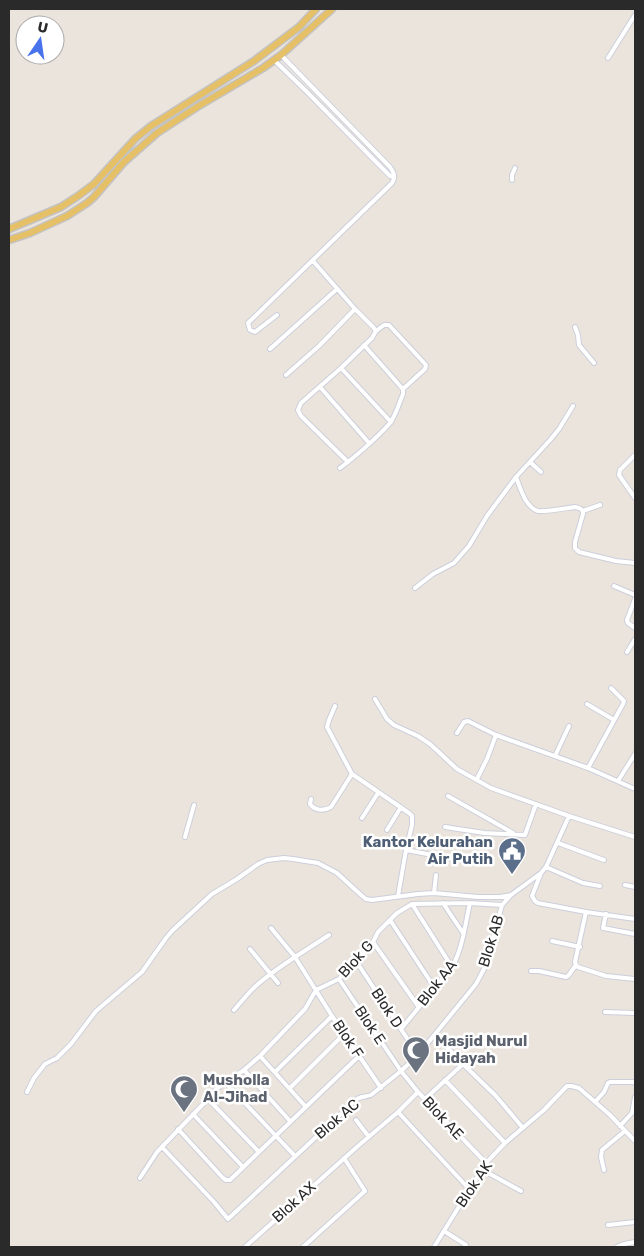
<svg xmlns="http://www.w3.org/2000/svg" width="644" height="1256" font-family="Rubik,sans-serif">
<rect width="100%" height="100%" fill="#ebe4dd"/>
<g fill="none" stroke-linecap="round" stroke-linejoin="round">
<!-- street casing -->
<g stroke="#cccfdb" stroke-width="6">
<path id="street" d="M 608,58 L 635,15
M 274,60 L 307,92 L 384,170 L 390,176 L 394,177
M 512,180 L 512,175 L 515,168
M 313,261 L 355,309 L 373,327 L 376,331 L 372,338 L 341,368 L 301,403 L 298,410 L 301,416 L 348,462
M 277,315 L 255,332 L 250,330 L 248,323 L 392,183 C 396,177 394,173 390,167 L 281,55
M 575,327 L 578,335 L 579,345 L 594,363
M 376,331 L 384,325 L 389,325 L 426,365 L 425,369 L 403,389
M 270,349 L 337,289
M 341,368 L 391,422
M 286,375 L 319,346 L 355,309
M 320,387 L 369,443
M 635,455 L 620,470 L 619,475 L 635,498
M 530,462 L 541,472
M 340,468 C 355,457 378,437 390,423 C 396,415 399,403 403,394 L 403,389 L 401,387 L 364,345
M 516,477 C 520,487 525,507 538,511 C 545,512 567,508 575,507 C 580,508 583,509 583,514 L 575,542 L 575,548 L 579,552 L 616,561 L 635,563
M 583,511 L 600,505
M 614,586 L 635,595
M 415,588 L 433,574 L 454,563 L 469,546 L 487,516 L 516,477 L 550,440 L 559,429 L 573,406
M 635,599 L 627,620 L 628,623 L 635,628
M 627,652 L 635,639
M 375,699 L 387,719 L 394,725 L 418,736 L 430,744 L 457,769 L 491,788 L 569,816
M 587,704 L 614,720
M 335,706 L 329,720 L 327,727 L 352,774
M 457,733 L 464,722 L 468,721 L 496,735 L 588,768 L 635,789
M 555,756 L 569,726
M 588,768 L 623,704 L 624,701 L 611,688
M 477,779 L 487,759 L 496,735
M 618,781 L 635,754
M 448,796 L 513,833
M 311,799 L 310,804 C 315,811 324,811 331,807 L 352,774 L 409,813 L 412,816 L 412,825 L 406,850 L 398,896
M 362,818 L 378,793
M 445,827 L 484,833 L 525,835 L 536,804
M 387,830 L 401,807
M 185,837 L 194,805
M 558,843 L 604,860
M 406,850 L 475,863
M 546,867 L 583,883 L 600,886
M 541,873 L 532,896 L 535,901 L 538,903 L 586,912 L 635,919
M 625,885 L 635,887
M 434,893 L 436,875
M 443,903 L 463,933
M 412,904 L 452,967
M 586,912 L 575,962 L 576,965 L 578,967 L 606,976 L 635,979
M 606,914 L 603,928 L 635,934
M 390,920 L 434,987
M 271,928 L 295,957 L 332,1016 L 381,1088
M 552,941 L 580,947
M 373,942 L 418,1006
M 250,949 L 278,983
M 356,961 L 418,1055
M 531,971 L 539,971 L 566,977 L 568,976 L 576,965
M 339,979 L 401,1071 L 418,1092 L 486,1163
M 316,990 L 339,979 L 356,961 L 373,942 L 378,932 L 397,913 L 412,904 L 470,903 L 502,905 L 511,895 L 541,873 L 546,867 L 569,816 L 635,837
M 234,1010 C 242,1001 249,992 258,984 C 280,965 305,951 329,935
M 605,1012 L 635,1013
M 401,1029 L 452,967 C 463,948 465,924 470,903
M 435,1035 L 463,1064 L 496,1096 L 523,1128
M 260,1056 L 306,1107
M 244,1070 L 290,1121
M 275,1072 L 332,1016
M 445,1080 L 505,1143
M 225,1082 L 276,1136 L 295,1156
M 290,1088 L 344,1034
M 27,1092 L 34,1078 L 45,1064 L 57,1058 L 71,1044 L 96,1011 L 142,972 L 166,938 L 173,930 L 212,894 L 237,879 L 258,864 L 267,860 L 284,858 L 293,859 L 318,863 L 337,873 L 361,895 L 366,899 L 372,900 L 418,894 L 434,893 L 478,897 L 500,897 L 511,895
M 208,1099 L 259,1152
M 425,1099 L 463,1064
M 595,1102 L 604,1092 L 608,1083 L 610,1082 L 633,1082 L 635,1083
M 398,1112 L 469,1189
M 193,1114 L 243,1167
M 356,1120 L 369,1137
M 620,1126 L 632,1113 L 635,1097
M 178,1129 L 223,1178 L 226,1180 L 230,1180 L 259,1152 L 359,1056
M 162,1147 L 214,1202 L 228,1219 L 357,1099 C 361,1096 366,1097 371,1095 L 401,1071 L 418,1055 L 476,984 L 485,967 L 502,905
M 481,1169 L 521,1191
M 604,1170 L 601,1157 L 602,1150 L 625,1131
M 140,1178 L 157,1152 L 208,1099 L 213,1092 L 219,1087 L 244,1070 L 260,1056 L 305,1009 L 316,990
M 608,1225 L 635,1222
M 444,1231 L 466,1245
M 245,1247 L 358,1146 L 398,1112 L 418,1092
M 303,1247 L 365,1191 L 344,1158
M 434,1247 L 486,1163 L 505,1143 L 544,1110 L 567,1086 L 571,1086 L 579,1088 L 610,1115 L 635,1141
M 616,1247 L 624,1244 L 635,1242"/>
</g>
<!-- primary casing -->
<g stroke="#c3c3c3" stroke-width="9">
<path id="primary" d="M 9,229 L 61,207 L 78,196 L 94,184 L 135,139 L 151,126 L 254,61 L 299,27 L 316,9
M 9,240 L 30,233 L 54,222 L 67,216 L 87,203 L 94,197 L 124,162 L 157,133 L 197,107 L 263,68 L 281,55 L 332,9"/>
</g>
<!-- street -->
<use href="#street" stroke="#fff" stroke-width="4"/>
<!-- primary -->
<use href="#primary" stroke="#e6c067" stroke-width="6"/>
</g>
<!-- icons -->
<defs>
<g id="civic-pin" transform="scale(1.4375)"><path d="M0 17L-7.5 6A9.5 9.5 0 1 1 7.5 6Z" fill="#5c6f8a" stroke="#fff"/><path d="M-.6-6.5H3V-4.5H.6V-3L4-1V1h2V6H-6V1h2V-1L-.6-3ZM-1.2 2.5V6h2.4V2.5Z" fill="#fff"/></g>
<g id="mosque-pin" transform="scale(1.4375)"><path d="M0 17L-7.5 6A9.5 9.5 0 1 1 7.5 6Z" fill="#6b7280" stroke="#fff"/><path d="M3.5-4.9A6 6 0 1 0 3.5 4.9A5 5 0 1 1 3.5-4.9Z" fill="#fff"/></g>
</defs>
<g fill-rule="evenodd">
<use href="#civic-pin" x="512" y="851"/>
<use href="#mosque-pin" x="416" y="1050"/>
<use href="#mosque-pin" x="184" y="1089"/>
</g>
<g text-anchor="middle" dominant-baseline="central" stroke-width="5" stroke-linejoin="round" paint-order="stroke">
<!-- service labels -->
<g font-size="15" font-weight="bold" fill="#4e5e75" stroke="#fff" text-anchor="end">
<text x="493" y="842">Kantor Kelurahan<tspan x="493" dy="17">Air Putih</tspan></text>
</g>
<!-- street labels -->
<g font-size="15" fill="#2a2a2a" stroke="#fff">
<text transform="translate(491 941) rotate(-73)">Blok AB</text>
<text transform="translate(356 959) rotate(-48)">Blok G</text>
<text transform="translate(437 983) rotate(-52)">Blok AA</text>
<text transform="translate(387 1008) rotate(57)">Blok D</text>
<text transform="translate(370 1025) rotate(56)">Blok E</text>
<text transform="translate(348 1039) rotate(56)">Blok F</text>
<text transform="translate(443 1118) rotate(47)">Blok AE</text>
<text transform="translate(337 1119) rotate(-40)">Blok AC</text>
<text transform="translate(474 1184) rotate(-56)">Blok AK</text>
<text transform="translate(294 1202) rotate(-42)">Blok AX</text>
</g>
<!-- worship labels -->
<g font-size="15" font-weight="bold" fill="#5b616d" stroke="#fff" text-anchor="start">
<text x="435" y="1041">Masjid Nurul<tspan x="435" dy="17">Hidayah</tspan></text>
<text x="203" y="1080">Musholla<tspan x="203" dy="17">Al-Jihad</tspan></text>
</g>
</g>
<!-- border -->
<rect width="644" height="1256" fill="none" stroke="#2a2a2a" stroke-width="20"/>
<!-- north arrow -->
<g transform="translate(40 40) rotate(13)"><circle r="24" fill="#ffffff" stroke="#aaaaaa"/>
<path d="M0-4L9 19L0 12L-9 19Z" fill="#4972ed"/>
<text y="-8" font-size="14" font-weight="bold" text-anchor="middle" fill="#2a2a2a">U</text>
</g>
</svg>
